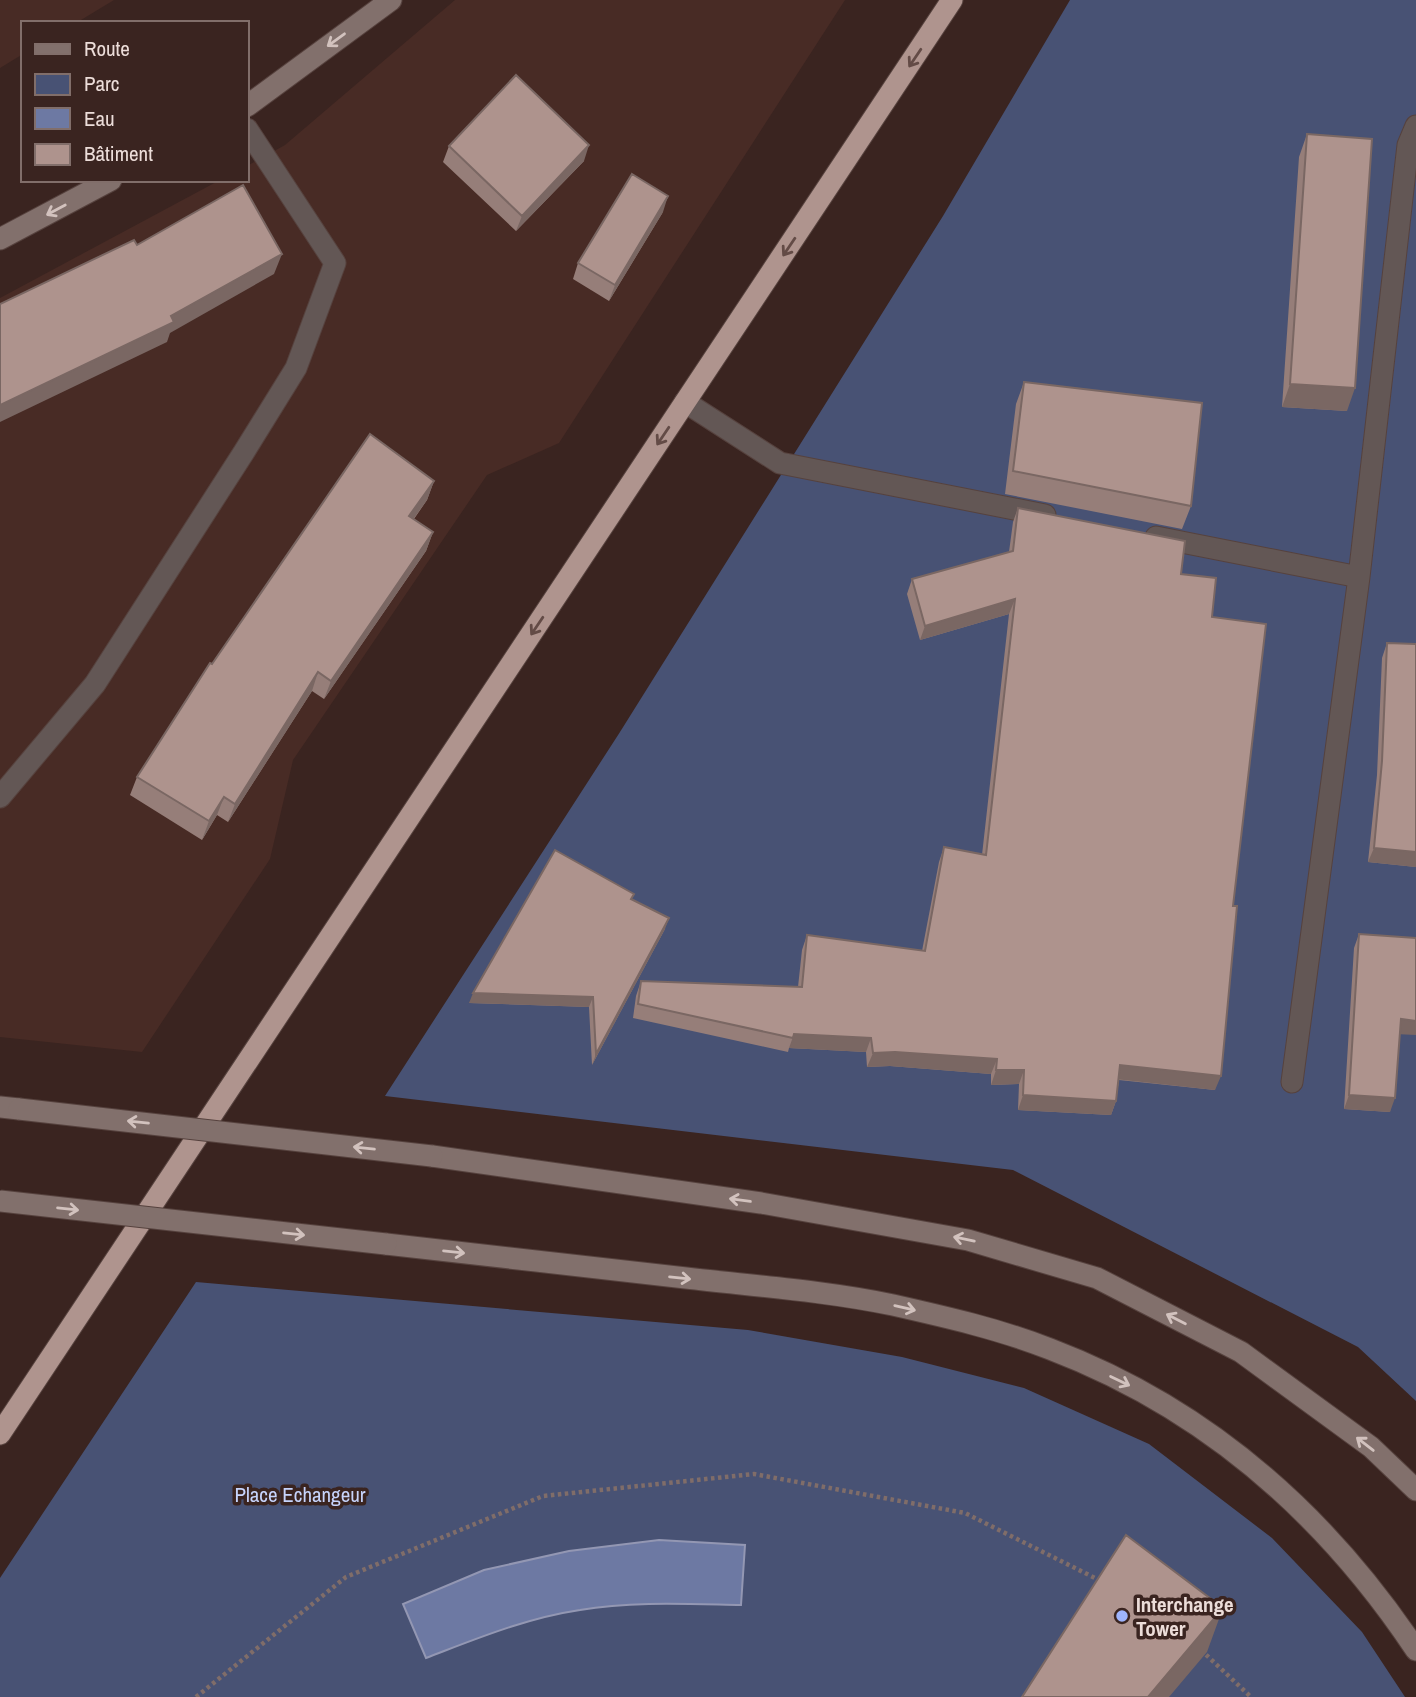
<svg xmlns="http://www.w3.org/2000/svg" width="1416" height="1697" font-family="'Archivo Narrow',sans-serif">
<rect width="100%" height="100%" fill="#3a2420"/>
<!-- built -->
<path fill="#482b25" d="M 0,0 L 114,0 L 76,23 L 23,23 L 23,54 L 0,68 Z
M 455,0 L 845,0 L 559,443 L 487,475 L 293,760 L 270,859 L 142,1052 L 0,1037 L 0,298 L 220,180 L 247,180 L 247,166 L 285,145 Z"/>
<!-- green -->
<path fill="#485274" d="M 1070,0 L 1416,0 L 1416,1401 L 1358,1347 L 1013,1170 L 385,1096 L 620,732 L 943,216 Z
M 196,1282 L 748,1330 L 902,1357 L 1024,1388 L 1149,1444 L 1272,1538 L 1362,1632 L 1405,1697 L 0,1697 L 0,1578 Z"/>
<!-- water -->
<path fill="#6d79a3" stroke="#9397b3" stroke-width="2" d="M 659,1540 L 745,1545 L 741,1605 C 688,1604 632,1601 580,1610 C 526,1618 476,1639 426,1658 L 403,1604 L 484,1570 L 569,1551 Z"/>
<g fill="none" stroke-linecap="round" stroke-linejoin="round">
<!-- lane casing -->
<g stroke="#56423e" stroke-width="23">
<path id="lane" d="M 685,402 L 780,463 L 1045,515
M 1156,537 L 1359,577
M 0,797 L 95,684 L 244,452 L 296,368 L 335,263 L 247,129
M 1292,1082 L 1359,577 L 1408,145 L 1416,126"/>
</g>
<!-- secondary casing -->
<g stroke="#56423e" stroke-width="23">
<path id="secondary" d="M 247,106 L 391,0
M 0,239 L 111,180
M 0,1107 L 19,1109
M 432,1156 L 761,1203 L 968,1240 L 1097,1278 L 1241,1352 L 1371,1447 L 1416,1490
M 386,1244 C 486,1256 586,1267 686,1278 C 755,1286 826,1291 893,1305 C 946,1317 999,1329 1050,1349 C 1205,1408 1324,1512 1416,1650"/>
</g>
<!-- highway casing -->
<g stroke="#56423e" stroke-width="23">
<path id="highway" d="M 0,1434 L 952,0"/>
</g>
<!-- path -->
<path stroke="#806d69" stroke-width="4.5" stroke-dasharray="3.5 3.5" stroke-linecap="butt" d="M 1201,1650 L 1251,1697
M 196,1697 L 346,1577 L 543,1496 L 754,1474 L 965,1513 L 1103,1582"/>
<!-- lane -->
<use href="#lane" stroke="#635755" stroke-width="21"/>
<!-- secondary -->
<use href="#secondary" stroke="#82706c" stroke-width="21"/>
<!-- highway -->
<use href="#highway" stroke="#af948e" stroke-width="21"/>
<!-- secondary-bridge casing -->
<g stroke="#56423e" stroke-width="23" stroke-linecap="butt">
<path id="secondary-bridge" d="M 19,1109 L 432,1156
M 0,1201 L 386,1244"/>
</g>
<!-- secondary-bridge -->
<use href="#secondary-bridge" stroke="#82706c" stroke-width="21"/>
</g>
<!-- wall -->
<path fill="#967e79" d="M 1307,134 L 1347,411 L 1282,407 L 1299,157 Z
M 449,146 L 584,161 L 516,231 L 443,162 Z
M 663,212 L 609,301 L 573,279 L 578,263 Z
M 1024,382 L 1191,506 L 1182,529 L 1005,494 L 1016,404 Z
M 434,481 L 427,500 L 414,519 L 433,532 L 426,551 L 324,699 L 312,691 L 228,822 L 217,815 L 202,840 L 130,795 L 137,777 L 212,664 Z
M 1018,508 L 1181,574 L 1212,617 L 1233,906 L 1215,1090 L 1119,1080 L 1116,1101 L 1111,1115 L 1018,1110 L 1019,1084 L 991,1085 L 991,1074 L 890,1066 L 867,1067 L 866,1052 L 789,1048 L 788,1052 L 633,1018 L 636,996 L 641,981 L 798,987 L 802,950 L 807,935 L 922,951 L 939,862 L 944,847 L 982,855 L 1009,614 L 920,640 L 907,594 L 912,579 L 1009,552 L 1013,522 Z
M 1387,643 L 1416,867 L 1368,862 L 1377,775 L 1382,658 Z
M 632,899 L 665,929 L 592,1065 L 589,1007 L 469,1003 Z
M 1359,934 L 1400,1034 L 1390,1112 L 1344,1109 L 1354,948 Z"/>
<!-- shaded-wall -->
<path fill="#7a6763" d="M 589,145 L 584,161 L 516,231 L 522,216 Z
M 668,196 L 663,212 L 609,301 L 615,285 Z
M 282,254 L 274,274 L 170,333 L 167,342 L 0,422 L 0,405 L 171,316 Z
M 1290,384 L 1355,388 L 1347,411 L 1282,407 Z
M 434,481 L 427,500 L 402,535 L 409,516 Z
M 433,532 L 426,551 L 324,699 L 331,681 Z
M 1015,599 L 1009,614 L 920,640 L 925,626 Z
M 318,672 L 312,691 L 228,822 L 235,804 Z
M 224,797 L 217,815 L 202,840 L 209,821 Z
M 1374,848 L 1416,852 L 1416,867 L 1368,862 Z
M 669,918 L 665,929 L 592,1065 L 596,1054 Z
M 473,993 L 593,997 L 589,1007 L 469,1003 Z
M 1401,1019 L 1416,1021 L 1416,1035 L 1395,1034 Z
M 794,1034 L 871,1038 L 866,1052 L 789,1048 Z
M 895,1052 L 997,1059 L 991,1074 L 890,1066 L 867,1067 L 873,1053 Z
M 1120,1065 L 1221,1076 L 1215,1090 L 1115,1079 Z
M 996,1070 L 1024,1070 L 1019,1084 L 991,1085 Z
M 1023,1095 L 1116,1101 L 1111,1115 L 1018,1110 Z
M 1349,1095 L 1395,1098 L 1390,1112 L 1344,1109 Z
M 1223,1608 L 1207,1652 L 1169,1697 L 1148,1697 Z"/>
<!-- building -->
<path fill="#ae938d" stroke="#7a6763" stroke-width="2" d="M 516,75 L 589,145 L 522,216 L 449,146 Z
M 1307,134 L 1372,139 L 1355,388 L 1290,384 Z
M 632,174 L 668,196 L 615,285 L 578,263 Z
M 243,185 L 282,254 L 171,316 L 174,322 L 0,405 L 0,304 L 134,240 L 137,245 Z
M 1024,382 L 1202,403 L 1191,506 L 1013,471 Z
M 370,434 L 434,481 L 409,516 L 433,532 L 331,681 L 318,672 L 235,804 L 224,797 L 209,821 L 137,777 L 210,663 L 212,664 Z
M 1018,508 L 1185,541 L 1181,574 L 1216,578 L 1212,617 L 1266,624 L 1233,906 L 1237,906 L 1221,1076 L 1120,1065 L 1116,1101 L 1023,1095 L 1024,1070 L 996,1070 L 997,1059 L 895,1052 L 873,1053 L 871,1038 L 794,1034 L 793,1038 L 638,1004 L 641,981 L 802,987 L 807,935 L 925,951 L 944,847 L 986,855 L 1015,599 L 925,626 L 912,579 L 1013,551 Z
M 1387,643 L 1416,644 L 1416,852 L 1374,848 L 1382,761 Z
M 555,850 L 634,894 L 631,899 L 669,918 L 596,1054 L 593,997 L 473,993 Z
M 1359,934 L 1416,938 L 1416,1021 L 1401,1019 L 1395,1098 L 1349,1095 Z
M 1126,1535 L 1223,1608 L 1148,1697 L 1022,1697 Z"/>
<!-- one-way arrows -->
<defs><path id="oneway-shaft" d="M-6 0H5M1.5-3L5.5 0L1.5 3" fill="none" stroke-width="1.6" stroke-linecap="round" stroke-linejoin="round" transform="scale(1.75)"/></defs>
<g stroke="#d2c2be">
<use href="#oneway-shaft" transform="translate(336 40) rotate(144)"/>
<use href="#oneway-shaft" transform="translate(56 210) rotate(152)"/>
<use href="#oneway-shaft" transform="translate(138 1122) rotate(-174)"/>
<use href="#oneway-shaft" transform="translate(364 1148) rotate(-174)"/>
<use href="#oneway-shaft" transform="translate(740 1200) rotate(-172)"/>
<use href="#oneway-shaft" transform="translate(68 1209) rotate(6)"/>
<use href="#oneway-shaft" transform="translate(294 1234) rotate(6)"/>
<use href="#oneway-shaft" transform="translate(964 1239) rotate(-168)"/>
<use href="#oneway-shaft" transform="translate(454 1252) rotate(6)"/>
<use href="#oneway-shaft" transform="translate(680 1278) rotate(6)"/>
<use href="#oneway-shaft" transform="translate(905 1308) rotate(13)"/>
<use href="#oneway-shaft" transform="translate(1176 1319) rotate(-153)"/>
<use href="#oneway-shaft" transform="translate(1120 1381) rotate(26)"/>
<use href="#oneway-shaft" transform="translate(1365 1444) rotate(-142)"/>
</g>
<g stroke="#634b46">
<use href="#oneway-shaft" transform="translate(915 58) rotate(124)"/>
<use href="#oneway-shaft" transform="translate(789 247) rotate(124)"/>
<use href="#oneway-shaft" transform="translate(663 436) rotate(124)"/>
<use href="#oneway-shaft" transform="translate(537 626) rotate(124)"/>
</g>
<!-- markers -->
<circle fill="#9eb4fd" stroke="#3a2420" stroke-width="2.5" cx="1122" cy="1616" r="7"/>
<g text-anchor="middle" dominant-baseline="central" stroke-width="7" stroke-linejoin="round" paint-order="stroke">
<!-- park labels -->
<g font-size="21" fill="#c7d4fc" stroke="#3a2420">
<text x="300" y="1494">Place Echangeur</text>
</g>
<!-- poi labels -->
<g font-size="21" font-weight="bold" fill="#ecddd9" stroke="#3a2420" text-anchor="start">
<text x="1136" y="1604">Interchange<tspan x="1136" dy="24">Tower</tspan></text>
</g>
</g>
<!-- legend -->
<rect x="21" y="21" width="228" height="161" fill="#3a2420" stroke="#816e6a" stroke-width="2"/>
<rect x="35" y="44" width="35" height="10" fill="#82706c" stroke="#816e6a" stroke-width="2"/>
<text x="84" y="56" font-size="21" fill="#ecddd9">Route</text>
<rect x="35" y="74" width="35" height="21" fill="#485274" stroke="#816e6a" stroke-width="2"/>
<text x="84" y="91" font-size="21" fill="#ecddd9">Parc</text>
<rect x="35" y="108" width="35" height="21" fill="#6d79a3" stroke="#816e6a" stroke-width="2"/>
<text x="84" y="126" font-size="21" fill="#ecddd9">Eau</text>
<rect x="35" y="144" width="35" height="21" fill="#ae938d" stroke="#816e6a" stroke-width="2"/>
<text x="84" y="161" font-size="21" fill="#ecddd9">Bâtiment</text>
</svg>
